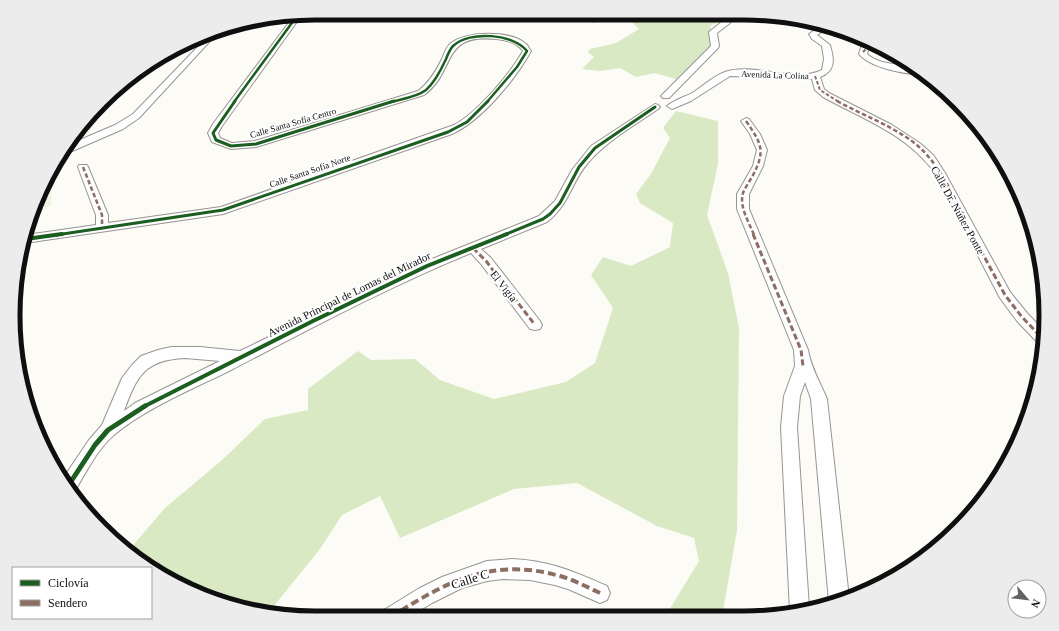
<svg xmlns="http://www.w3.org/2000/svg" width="1059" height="631" font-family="Georgia,serif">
<rect width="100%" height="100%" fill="#fcfbf5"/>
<!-- forest -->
<path fill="#d8e9c4" d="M 636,13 L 727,14 L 729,17 L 710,26 L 716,44 L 676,79 L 655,73 L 636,77 L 620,68 L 600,71 L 582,69 L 594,57 L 588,52 L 590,49 L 616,43 L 639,29 L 632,22 L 629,16 Z
M 676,111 L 718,121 L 718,164 L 707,215 L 728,273 L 739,328 L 737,530 L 722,617 L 665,617 L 699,561 L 694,538 L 657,526 L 577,483 L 514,489 L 400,538 L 380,496 L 342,515 L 320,549 L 269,612 L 218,602 L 147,567 L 129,550 L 165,508 L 221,461 L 265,419 L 308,410 L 308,389 L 358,351 L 371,360 L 415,359 L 440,380 L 494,399 L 566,382 L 595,363 L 613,308 L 591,275 L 603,257 L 631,266 L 670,247 L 673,223 L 640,203 L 636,194 L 651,174 L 670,138 L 663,128 Z"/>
<!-- pitch -->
<path fill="#f0f5df" d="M 48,184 L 51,189 L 52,204 L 29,220 Z"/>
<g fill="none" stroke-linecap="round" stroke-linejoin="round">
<!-- minor casing -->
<g stroke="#969593" stroke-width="2">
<path id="minor" d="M 570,13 C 578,13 584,17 592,17 C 601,17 611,13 620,13 C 607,23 582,25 570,13 Z
M 727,14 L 734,14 L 730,23 L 717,33 L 719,46 L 718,48 L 669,98 L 663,98 L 661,96 L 711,46 L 709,32 L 724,20 Z
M 301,16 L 222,126 L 218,133 L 220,138 L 232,143 L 255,141 L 418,91 C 429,83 436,71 442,59 C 444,54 446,47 451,43 C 466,31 511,30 526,44 C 528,45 529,49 531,51 C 515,80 481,121 452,134 L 223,214 L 25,243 L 26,235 L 96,225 L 96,215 L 78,167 L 79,165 L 87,165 L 88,167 L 108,215 L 108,223 L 221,207 L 454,125 C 477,113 510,74 523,51 C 516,42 506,40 496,39 C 440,33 457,71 424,95 L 256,147 L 231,149 L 212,142 L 208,133 L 213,124 L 293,17 Z
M 822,25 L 829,27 L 817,35 L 830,45 C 834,59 836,71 820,77 L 824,89 L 829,93 L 892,125 L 921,144 L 934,156 L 945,173 L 1010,292 L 1027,313 L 1044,331 L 1043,345 L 1039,344 L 1017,321 L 1000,298 L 935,173 C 907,134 863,119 823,97 L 815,90 L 812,79 L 730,76 L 691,101 L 672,109 L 667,106 C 672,101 687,96 694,92 C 704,85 714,76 725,72 C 755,62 793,84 822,70 L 824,59 L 822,46 L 812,39 L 809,34 Z
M 222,28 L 139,118 L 123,129 L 70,152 L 64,153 L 68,145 L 115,125 L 133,114 L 211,33 Z
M 855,36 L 870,44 L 867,54 C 883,68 907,61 923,73 C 907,76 869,67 859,54 L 862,44 L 855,40 Z
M 655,104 L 658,105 L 660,107 L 658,109 C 634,126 606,141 587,164 C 571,183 569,205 547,222 L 481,249 L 491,258 L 540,321 L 542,325 L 540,329 L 535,330 L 530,329 L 481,264 L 471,253 C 388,287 310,329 231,370 C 195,388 144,409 114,435 C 97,449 86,473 74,492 L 72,493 L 64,477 L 89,440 L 102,425 L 122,378 L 132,365 L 141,356 L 158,350 L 171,347 L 200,347 L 240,351 L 422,263 L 539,216 L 555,201 L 572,170 L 591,146 ZM 185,358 L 220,361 L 135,403 L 124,411 C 137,375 145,360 185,358 Z
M 746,118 L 749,119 L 760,134 L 767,150 L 763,166 L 749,194 L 749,209 L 808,350 C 811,368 820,382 827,399 L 849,598 L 830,604 L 829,602 L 811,399 L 805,382 L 800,396 L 797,427 L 809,608 L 790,612 L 781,427 L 784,396 L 795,366 L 794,350 L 737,209 L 737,194 L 753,166 L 757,150 L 750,134 L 741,121 Z
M 512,559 C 551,561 572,571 607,586 L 610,593 L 607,600 L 600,603 L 568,589 L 555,585 L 530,580 L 503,579 L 487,581 L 462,588 L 432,603 L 409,617 L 381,617 L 384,610 L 418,589 L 442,577 L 487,561 Z"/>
</g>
<!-- minor -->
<use href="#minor" fill="#fffefe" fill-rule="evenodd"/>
<!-- quiet-far3 -->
<path stroke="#8d6e63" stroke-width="2" stroke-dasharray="3.5 2" stroke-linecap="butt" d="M 863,52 L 871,44
M 815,76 L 820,90 L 839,102"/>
<!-- quiet-far2 -->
<path stroke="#8d6e63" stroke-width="2.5" stroke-dasharray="4.5 2.5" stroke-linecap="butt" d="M 837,101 C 864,116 894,126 918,146 C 944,169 957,205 973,235
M 746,121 C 762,144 766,151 752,177 C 749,182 745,188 743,193 C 739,207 749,222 754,235
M 83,167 L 102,215 L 102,228"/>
<!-- quiet-far1 -->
<path stroke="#8d6e63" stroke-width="3" stroke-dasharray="6 3" stroke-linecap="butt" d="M 753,234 L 801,350 L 803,366
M 972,234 L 1005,295 L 1022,317 L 1044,340
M 473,248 L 486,261 L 535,325"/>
<!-- quiet -->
<path stroke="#8d6e63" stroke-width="4" stroke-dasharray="8 4" stroke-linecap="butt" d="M 391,617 C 447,581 493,557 560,576 C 574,580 587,587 600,593"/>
<!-- cycleway-far3 casing -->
<g stroke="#fff" stroke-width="4">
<path id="cycleway-far3" d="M 234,102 L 297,16
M 391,102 C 402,99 417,97 426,90 C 435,82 441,70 446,59 C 448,54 450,49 453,46 C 470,30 514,34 527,51 L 517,67 L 487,102"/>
</g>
<!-- cycleway-far2 casing -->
<g stroke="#fff" stroke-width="5">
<path id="cycleway-far2" d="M 235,101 L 213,133 L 216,140 L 231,146 L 256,144 L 394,101
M 56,235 L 223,210 L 448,132 L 467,122 L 488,101
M 504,235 L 543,219 L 550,214 L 560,203 L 579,167 L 595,148 L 655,107"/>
</g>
<!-- cycleway-far1 casing -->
<g stroke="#fff" stroke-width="6">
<path id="cycleway-far1" d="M 26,239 L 62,234
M 143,407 L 313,321 L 427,266 L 507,234"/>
</g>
<!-- cycleway casing -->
<g stroke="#fff" stroke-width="8">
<path id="cycleway" d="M 68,486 L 95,445 L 108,430 L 145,406"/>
</g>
<!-- cycleway-far3 -->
<use href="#cycleway-far3" stroke="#1b5e20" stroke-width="2.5"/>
<!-- cycleway-far2 -->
<use href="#cycleway-far2" stroke="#1b5e20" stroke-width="3"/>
<!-- cycleway-far1 -->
<use href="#cycleway-far1" stroke="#1b5e20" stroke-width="4"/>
<!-- cycleway -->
<use href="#cycleway" stroke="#1b5e20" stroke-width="5"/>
</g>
<g text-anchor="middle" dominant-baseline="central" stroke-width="4" stroke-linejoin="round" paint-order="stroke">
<!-- far-street labels -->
<g font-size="9" fill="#0f0f0f" stroke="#fff">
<text transform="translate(775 75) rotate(2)">Avenida La Colina</text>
<text transform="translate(293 123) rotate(-16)">Calle Santa Sofía Centro</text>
<text transform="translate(310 171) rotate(-19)">Calle Santa Sofía Norte</text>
</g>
<!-- street labels -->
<g font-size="11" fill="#0f0f0f" stroke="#fff">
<text transform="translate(958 210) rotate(61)">Calle Dr. Núñez Ponte</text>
<text transform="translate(504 286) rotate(52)">El Vigía</text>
<text transform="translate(349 294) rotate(-26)">Avenida Principal de Lomas del Mirador</text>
</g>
<!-- near-street labels -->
<g font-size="13" fill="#0f0f0f" stroke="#fff">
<text transform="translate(470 579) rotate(-18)">Calle C</text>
</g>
</g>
<!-- crop -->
<path d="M0 0H1059V631H0ZM315 20H744A295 295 0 0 1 1039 315V316A295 295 0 0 1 744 611H315A295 295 0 0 1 20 316V315A295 295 0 0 1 315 20Z" fill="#ececec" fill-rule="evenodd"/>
<path fill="none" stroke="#0f0f0f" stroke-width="5" d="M315 20H744A295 295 0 0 1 1039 315V316A295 295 0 0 1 744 611H315A295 295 0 0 1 20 316V315A295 295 0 0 1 315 20Z"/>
<!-- legend -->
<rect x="12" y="567" width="140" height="52" fill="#ffffff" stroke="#9f9f9f"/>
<rect x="20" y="580" width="20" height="6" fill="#1b5e20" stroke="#9f9f9f"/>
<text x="48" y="587" font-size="12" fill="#0f0f0f">Ciclovía</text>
<rect x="20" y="600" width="20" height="6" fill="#8d6e63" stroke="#9f9f9f"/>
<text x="48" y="607" font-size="12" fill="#0f0f0f">Sendero</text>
<!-- north arrow -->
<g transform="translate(1027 599) rotate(118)"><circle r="19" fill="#ffffff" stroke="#9f9f9f"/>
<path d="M0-3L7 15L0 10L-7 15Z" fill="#626260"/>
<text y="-6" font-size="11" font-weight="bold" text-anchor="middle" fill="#0f0f0f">N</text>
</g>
</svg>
